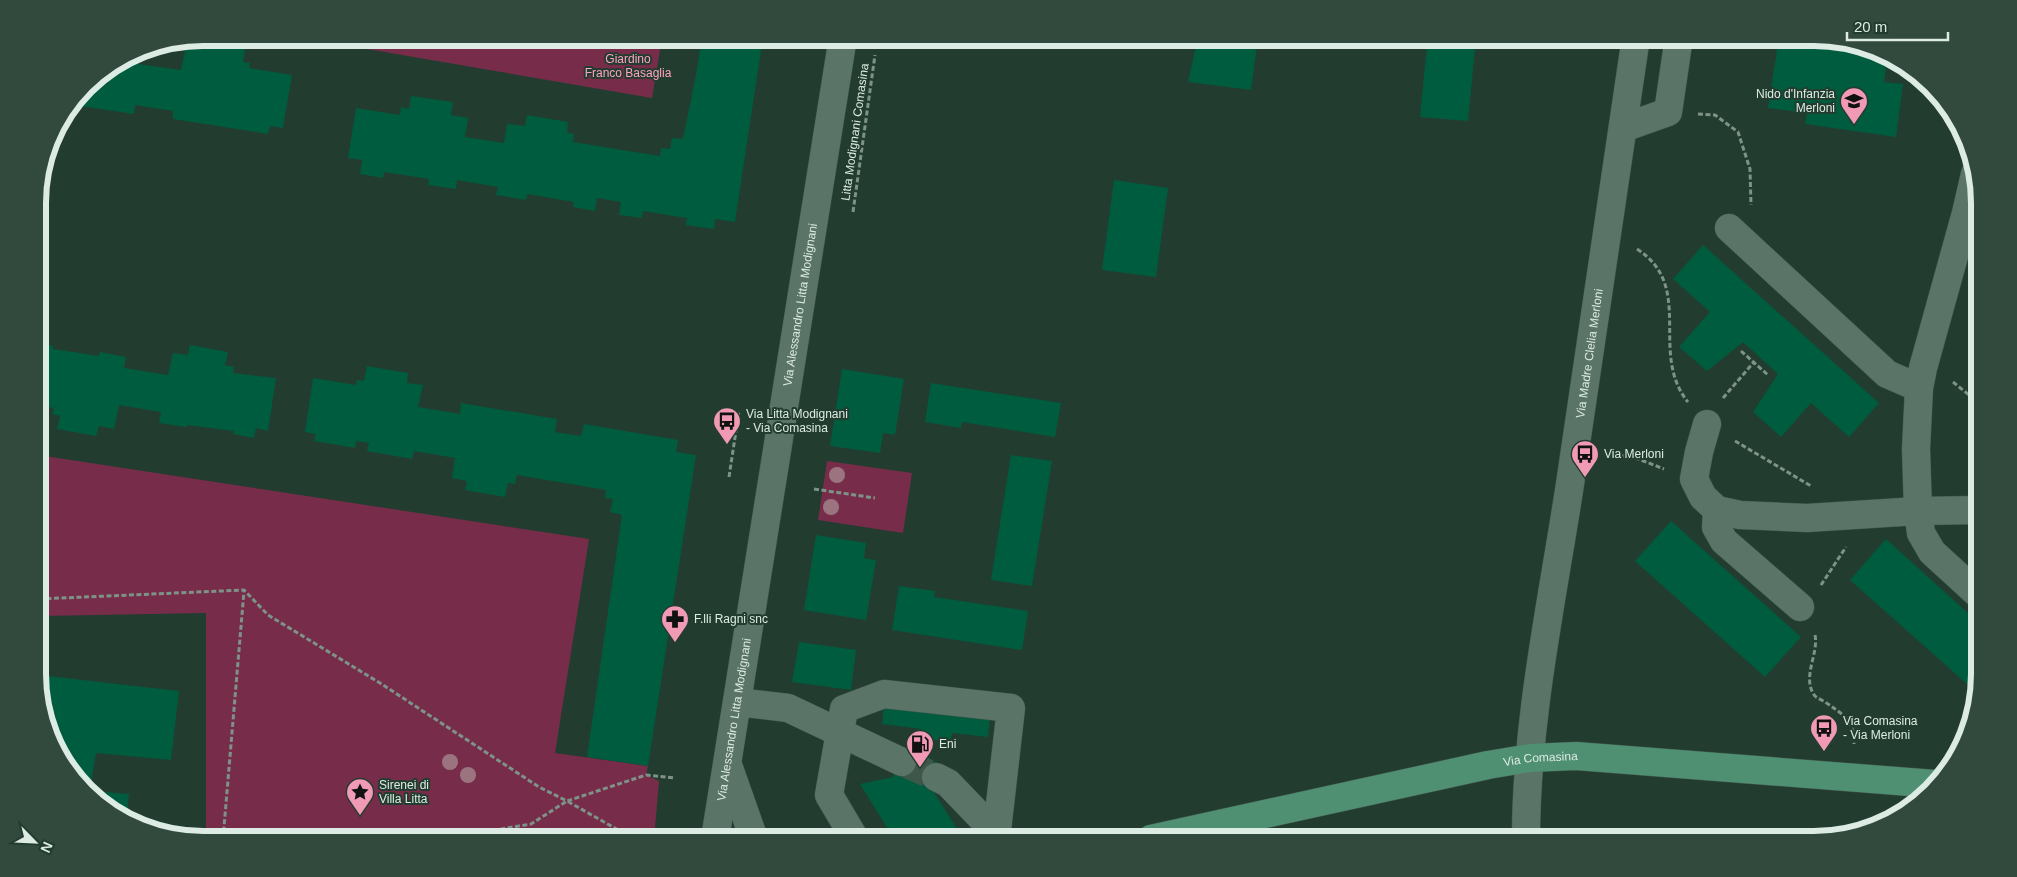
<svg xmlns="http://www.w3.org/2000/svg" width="2017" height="877" font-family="Helvetica,sans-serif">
<rect width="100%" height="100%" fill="#233c30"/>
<!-- green -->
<path fill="#772d4a" d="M 303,38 L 662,38 L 652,98 Z
M 38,455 L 589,539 L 555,753 L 648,766 L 646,775 L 659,781 L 654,839 L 206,839 L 206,613 L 39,616 Z
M 827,461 L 912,473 L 903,533 L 818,520 Z"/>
<!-- building -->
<path fill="#005c3e" d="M 702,37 L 763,37 L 735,222 L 715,219 L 714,229 L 686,225 L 687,218 L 643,211 L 642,218 L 619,215 L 621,202 L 597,198 L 595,211 L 573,207 L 574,202 L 527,194 L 526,200 L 496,195 L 498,187 L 457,180 L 456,189 L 428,185 L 429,179 L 384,172 L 383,178 L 360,174 L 362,160 L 348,158 L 356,108 L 400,115 L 401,107 L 409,109 L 411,96 L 453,102 L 451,115 L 468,118 L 465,137 L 504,143 L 507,124 L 525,126 L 527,115 L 568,122 L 567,133 L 574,134 L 573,142 L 660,156 L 661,148 L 670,149 L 672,138 L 683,139 L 696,75 Z
M 1198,37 L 1258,37 L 1251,90 L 1188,82 Z
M 1353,37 L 1476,37 L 1468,121 L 1420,117 L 1427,46 Z
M 1779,37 L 1814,37 L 1877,50 L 1887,58 L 1884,82 L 1903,84 L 1896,137 L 1805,124 L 1807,113 L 1768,108 Z
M 204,40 L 245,49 L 243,62 L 250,63 L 249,68 L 292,75 L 283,128 L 270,126 L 268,134 L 173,119 L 173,111 L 135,105 L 134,114 L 73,105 L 94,79 L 140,50 L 142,50 L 138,64 L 181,70 L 186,47 L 201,50 Z
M 1114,180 L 1168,188 L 1156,277 L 1102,270 Z
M 1703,245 L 1879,403 L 1849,437 L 1811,403 L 1781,437 L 1753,412 L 1778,374 L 1743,342 L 1707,371 L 1679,347 L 1710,312 L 1673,279 Z
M 1978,286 L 1978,303 L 1970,296 Z
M 38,343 L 53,346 L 53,349 L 99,356 L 100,352 L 126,357 L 124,368 L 168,375 L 173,353 L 188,355 L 190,345 L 228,352 L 225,365 L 234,367 L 233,373 L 276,378 L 268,431 L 256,428 L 254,438 L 233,434 L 234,431 L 187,425 L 186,427 L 159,423 L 161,412 L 119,405 L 114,429 L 99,426 L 96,436 L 57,429 L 60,416 L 52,414 L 54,408 L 38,406 Z
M 367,366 L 408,373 L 407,383 L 423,385 L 418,407 L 460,414 L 461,403 L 557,419 L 555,432 L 581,436 L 584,424 L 678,440 L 676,452 L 696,455 L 648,766 L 587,757 L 622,515 L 610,512 L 613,499 L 605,498 L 606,490 L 517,475 L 515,484 L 508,483 L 505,497 L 465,490 L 467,481 L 452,478 L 455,458 L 414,451 L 412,459 L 367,451 L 369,443 L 356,441 L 355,448 L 314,441 L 316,434 L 305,432 L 313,378 L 356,385 L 357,380 L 364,381 Z
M 842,369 L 904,379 L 895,435 L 883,433 L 880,453 L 830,446 Z
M 931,383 L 1061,403 L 1055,437 L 962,422 L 961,428 L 925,422 Z
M 1011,455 L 1052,461 L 1032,586 L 991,580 Z
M 1671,521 L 1801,637 L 1765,677 L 1635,561 Z
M 816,535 L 866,543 L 864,558 L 876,560 L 866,620 L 804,610 Z
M 1886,539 L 1979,623 L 1979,674 L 1976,692 L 1850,580 Z
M 899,586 L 935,591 L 934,597 L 1028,611 L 1022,650 L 892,630 Z
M 799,642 L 856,650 L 851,690 L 792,682 Z
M 39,675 L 179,691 L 171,760 L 96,753 L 90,789 L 72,775 L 39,696 Z
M 884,705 L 990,717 L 988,737 L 952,733 L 950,742 L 919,738 L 921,729 L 882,724 Z
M 911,747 L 942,766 L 930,786 L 962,837 L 954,839 L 894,839 L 860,784 L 893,777 Z
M 93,791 L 129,794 L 127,817 Z"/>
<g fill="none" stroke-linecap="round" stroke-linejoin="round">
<!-- minor-tunnel -->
<path stroke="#3f564b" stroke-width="28" stroke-dasharray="28 14" stroke-linecap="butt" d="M 902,762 L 936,777"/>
<!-- minor casing -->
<g stroke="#41574d" stroke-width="29">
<g id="minor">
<path d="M 1623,128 L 1668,112 L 1679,37"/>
<path d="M 1975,174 L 1966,213 L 1923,368 L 1919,388 L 1916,449 L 1918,511 L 1921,533 L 1932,552 L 1979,595"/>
<path d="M 1729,228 L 1887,374 L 1919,388"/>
<path d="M 1707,424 L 1699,452 L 1694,479 L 1703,497 L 1717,510 L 1740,515 L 1807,518 L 1918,511 L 1979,510"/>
<path d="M 1717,510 L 1716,527 L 1724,541 L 1800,607"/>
<path d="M 737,702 L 788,708 L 902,762"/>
<path d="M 729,768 L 754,839"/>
<path d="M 936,777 L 948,783 L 996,833"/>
<path id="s1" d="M 715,839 L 843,37"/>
<path d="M 855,839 L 829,795 L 844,709 L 884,694 L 1011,708 L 996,839"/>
<path id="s2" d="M 1526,839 C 1526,720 1552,602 1570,484 C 1593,335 1613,186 1636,37"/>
</g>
</g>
<!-- major casing -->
<g stroke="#41574d" stroke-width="29">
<g id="major">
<path id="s3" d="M 1151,839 L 1488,765 L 1530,758 L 1576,756 L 1935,784"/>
</g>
</g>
<!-- path -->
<path stroke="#7e9288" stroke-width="3" stroke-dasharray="5 2.5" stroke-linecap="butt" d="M 1698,114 L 1715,115 L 1738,132 L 1750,169 L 1751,205
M 853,212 L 875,55
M 1637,249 C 1696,287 1648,353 1688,402
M 1741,351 L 1768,375
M 1953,382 L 1979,403
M 1723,398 L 1754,362
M 1735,441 L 1811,486
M 1605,453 L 1636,458 L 1664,469
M 729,477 L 739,411
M 814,489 L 875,498
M 1821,585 L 1846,547
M 39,599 L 244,590 L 268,615 L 380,683 L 539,787 L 567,801 L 646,775 L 675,778
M 1815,635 C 1819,654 1801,678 1815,696 C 1817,698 1822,700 1825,702 C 1842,714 1855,720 1854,744
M 223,839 L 244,591
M 441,839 L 531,824 L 567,801 L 634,839"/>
<!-- minor -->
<use href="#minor" stroke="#5a7467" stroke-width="28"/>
<!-- major -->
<use href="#major" stroke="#4f8f72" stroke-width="28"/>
</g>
<!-- trees -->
<g fill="#9c7480">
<circle cx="837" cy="475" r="8"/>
<circle cx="831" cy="507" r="8"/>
<circle cx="450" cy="762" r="8"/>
<circle cx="468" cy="775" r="8"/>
</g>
<!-- icons -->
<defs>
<g id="school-pin" transform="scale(1.4375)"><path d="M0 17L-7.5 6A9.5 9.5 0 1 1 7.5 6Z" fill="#f09ab6" stroke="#233c30"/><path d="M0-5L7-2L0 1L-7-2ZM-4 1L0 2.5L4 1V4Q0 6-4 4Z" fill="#111"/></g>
<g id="bus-pin" transform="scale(1.4375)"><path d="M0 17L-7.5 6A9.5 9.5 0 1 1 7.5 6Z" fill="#f09ab6" stroke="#233c30"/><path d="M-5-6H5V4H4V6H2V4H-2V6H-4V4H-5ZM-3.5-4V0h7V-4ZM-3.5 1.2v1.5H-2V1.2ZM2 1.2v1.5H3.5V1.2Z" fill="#111"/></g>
<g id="pharmacy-pin" transform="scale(1.4375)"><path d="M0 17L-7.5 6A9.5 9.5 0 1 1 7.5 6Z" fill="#f09ab6" stroke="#233c30"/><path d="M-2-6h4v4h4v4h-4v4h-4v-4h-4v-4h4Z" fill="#111"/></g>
<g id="fuel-pin" transform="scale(1.4375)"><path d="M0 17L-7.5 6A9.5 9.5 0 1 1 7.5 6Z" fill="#f09ab6" stroke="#233c30"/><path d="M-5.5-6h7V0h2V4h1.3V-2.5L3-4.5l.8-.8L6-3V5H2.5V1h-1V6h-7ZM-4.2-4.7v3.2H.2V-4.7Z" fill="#111"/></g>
<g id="sight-pin" transform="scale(1.4375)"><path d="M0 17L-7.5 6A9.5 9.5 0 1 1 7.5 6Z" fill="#f09ab6" stroke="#233c30"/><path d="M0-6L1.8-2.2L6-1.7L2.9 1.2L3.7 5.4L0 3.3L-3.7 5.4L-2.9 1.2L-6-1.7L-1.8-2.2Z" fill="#111"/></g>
</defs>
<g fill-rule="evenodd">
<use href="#school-pin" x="1854" y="101"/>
<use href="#bus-pin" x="727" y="421"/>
<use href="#bus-pin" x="1585" y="454"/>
<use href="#pharmacy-pin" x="675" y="619"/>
<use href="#bus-pin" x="1824" y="728"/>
<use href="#fuel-pin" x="920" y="744"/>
<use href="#sight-pin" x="360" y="792"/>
</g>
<g text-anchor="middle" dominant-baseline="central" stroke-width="4" stroke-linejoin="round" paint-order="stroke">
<!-- park labels -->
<g font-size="12" fill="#ffa2c1" stroke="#233c30">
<text x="628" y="59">Giardino<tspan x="628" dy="14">Franco Basaglia</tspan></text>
</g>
<!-- poi labels -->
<g font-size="12" fill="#dcebe3" stroke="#233c30" text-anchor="start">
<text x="1835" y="94" text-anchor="end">Nido d'Infanzia<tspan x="1835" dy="14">Merloni</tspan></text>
<text x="746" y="414">Via Litta Modignani<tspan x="746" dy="14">- Via Comasina</tspan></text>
<text x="1604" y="454">Via Merloni</text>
<text x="694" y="619">F.lli Ragni snc</text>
<text x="1843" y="721">Via Comasina<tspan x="1843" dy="14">- Via Merloni</tspan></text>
<text x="939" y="744">Eni</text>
<text x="379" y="785">Sirenei di<tspan x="379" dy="14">Villa Litta</tspan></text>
</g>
<!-- street labels -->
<g font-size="12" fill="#dcebe3" stroke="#233c30">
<text transform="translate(855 132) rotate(-82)">Litta Modignani Comasina</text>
<text stroke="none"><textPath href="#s1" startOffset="541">Via Alessandro Litta Modignani</textPath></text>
<text stroke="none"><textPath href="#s2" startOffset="490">Via Madre Clelia Merloni</textPath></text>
<text stroke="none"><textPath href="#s1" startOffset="121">Via Alessandro Litta Modignani</textPath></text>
<text stroke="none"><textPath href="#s3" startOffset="398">Via Comasina</textPath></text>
</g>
</g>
<!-- crop -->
<path d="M0 0H2017V877H0ZM203 46H1814A157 157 0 0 1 1971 203V674A157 157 0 0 1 1814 831H203A157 157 0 0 1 46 674V203A157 157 0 0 1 203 46Z" fill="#324a3e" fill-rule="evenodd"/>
<path fill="none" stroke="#dcebe3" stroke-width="6" d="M203 46H1814A157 157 0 0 1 1971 203V674A157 157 0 0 1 1814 831H203A157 157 0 0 1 46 674V203A157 157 0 0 1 203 46Z"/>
<!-- north arrow -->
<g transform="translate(35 842) rotate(114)" stroke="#233c30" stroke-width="4" paint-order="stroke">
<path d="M0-4L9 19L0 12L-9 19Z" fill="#dcebe3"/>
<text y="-8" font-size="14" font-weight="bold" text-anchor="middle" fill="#dcebe3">N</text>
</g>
<!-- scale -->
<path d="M1847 32v8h101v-8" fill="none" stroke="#dcebe3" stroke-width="2.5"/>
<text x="1854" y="32" font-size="15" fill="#dcebe3" stroke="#233c30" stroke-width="4" paint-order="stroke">20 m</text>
</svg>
